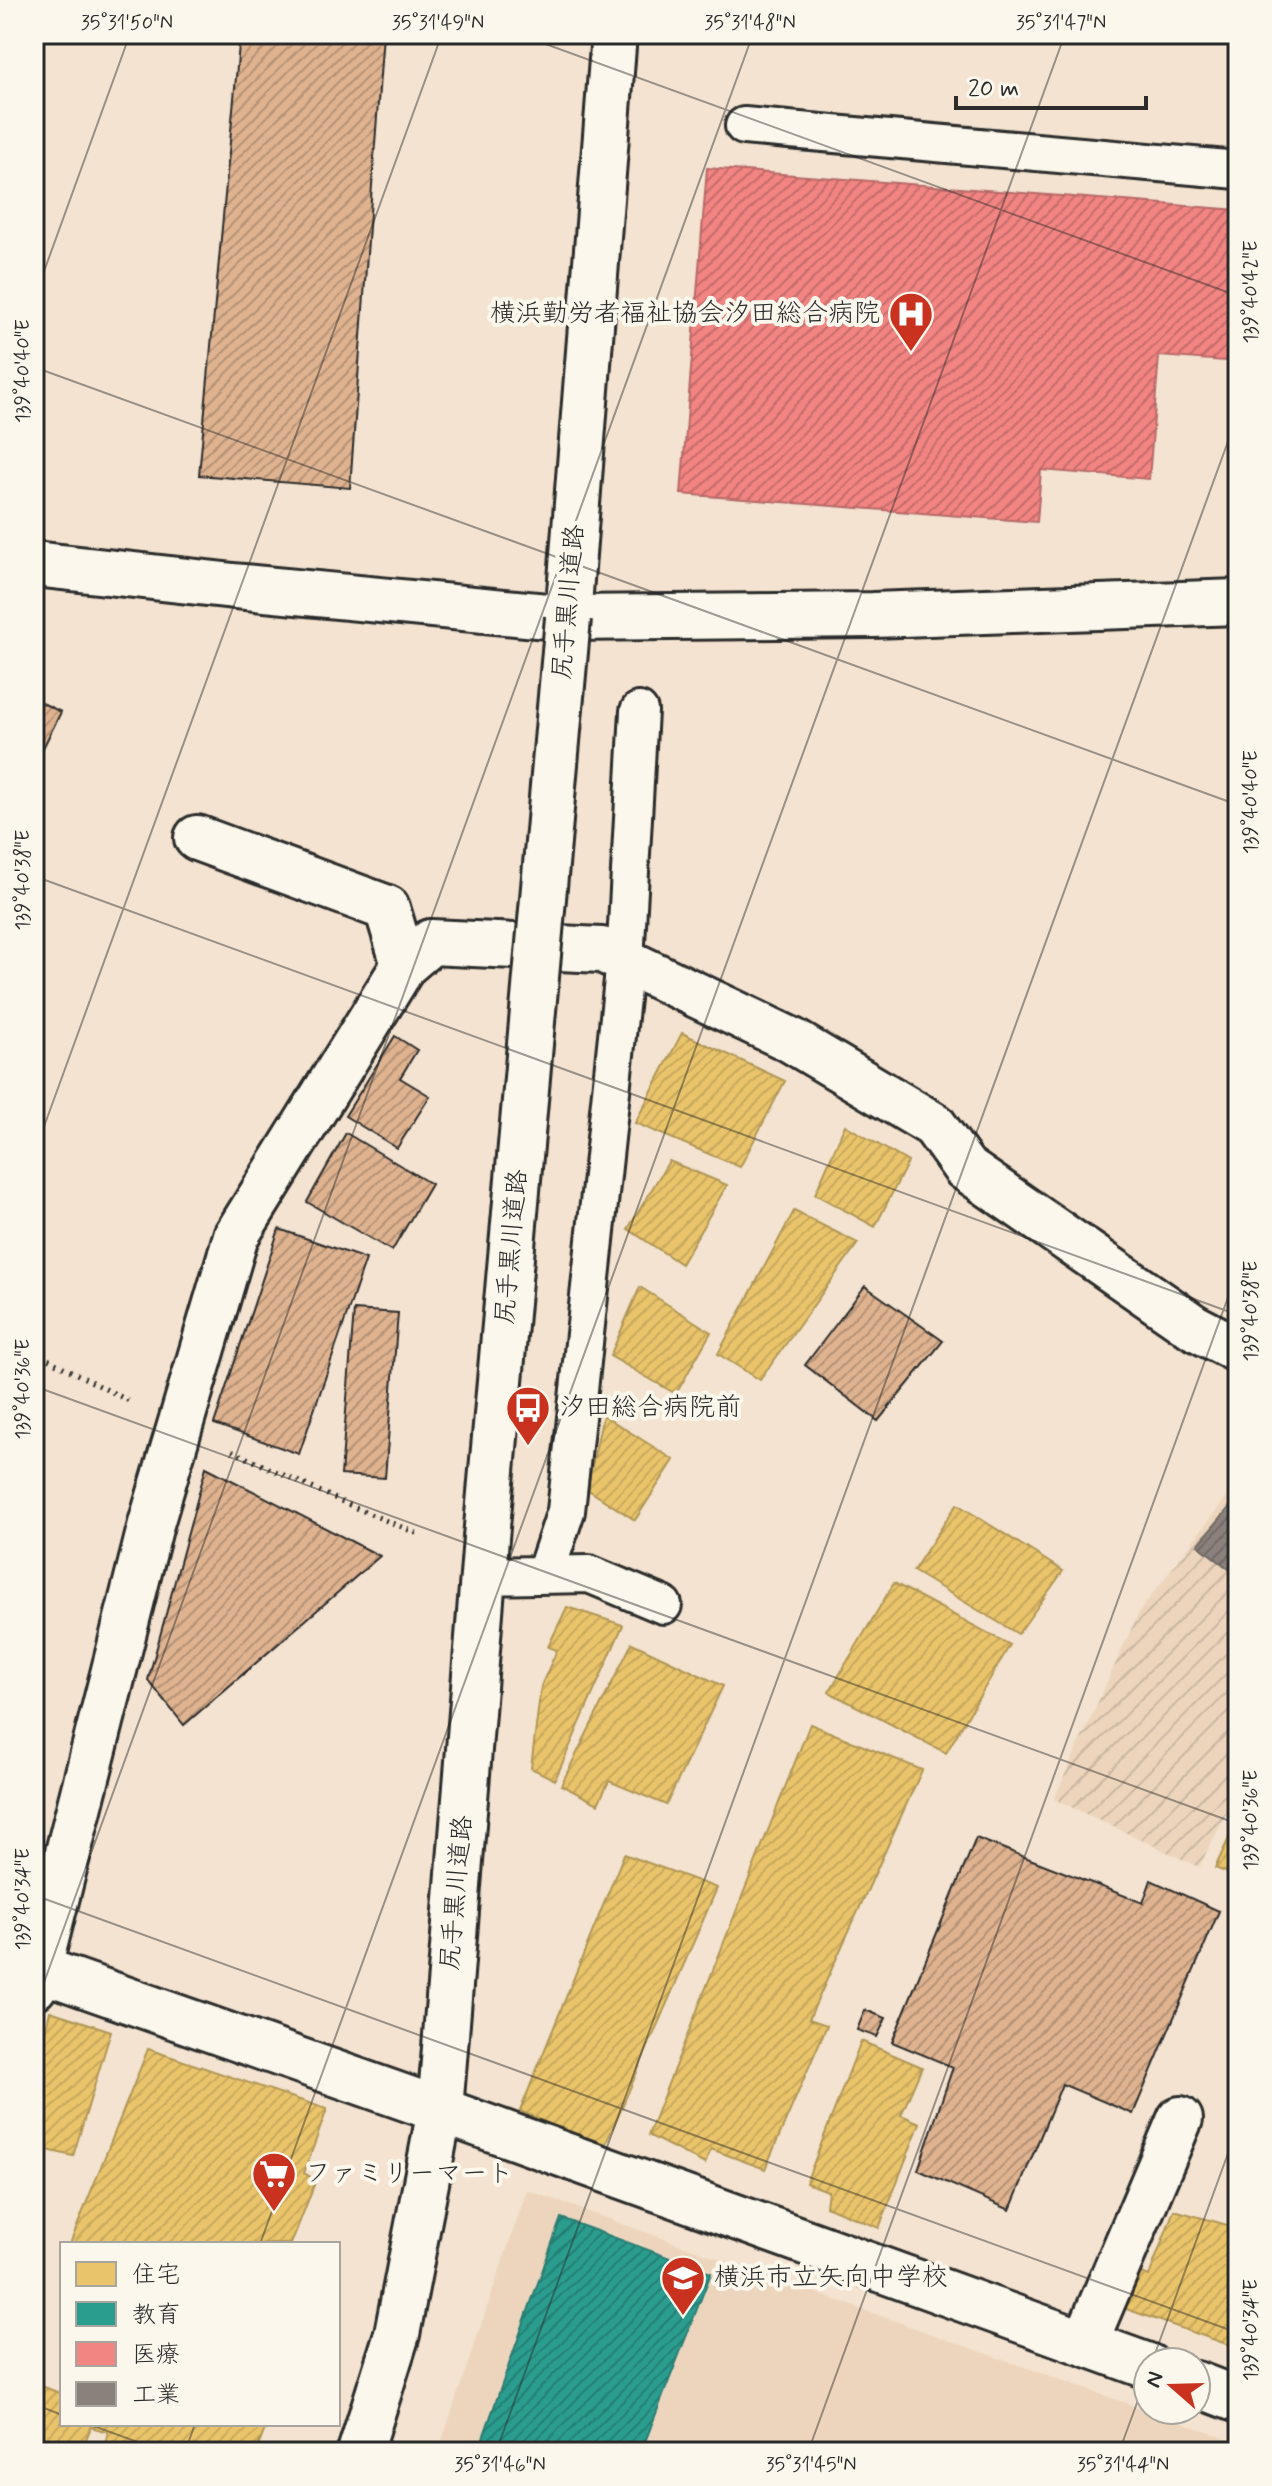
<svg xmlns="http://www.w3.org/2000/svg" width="1272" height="2486" font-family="Mynerve,'Klee One',sans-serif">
<defs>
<pattern id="industrial-furrows" width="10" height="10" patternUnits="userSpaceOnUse" patternTransform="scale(2)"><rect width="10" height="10" fill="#edd5bd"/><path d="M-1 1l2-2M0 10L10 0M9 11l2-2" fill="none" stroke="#cbb7a3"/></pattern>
<pattern id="homes-hatch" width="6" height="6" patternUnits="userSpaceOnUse" patternTransform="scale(2)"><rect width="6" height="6" fill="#e9c46a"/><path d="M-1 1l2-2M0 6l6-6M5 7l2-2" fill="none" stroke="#c8a95c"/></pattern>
<pattern id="schools-hatch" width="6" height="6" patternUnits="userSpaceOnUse" patternTransform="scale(2)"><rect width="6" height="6" fill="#2a9d8f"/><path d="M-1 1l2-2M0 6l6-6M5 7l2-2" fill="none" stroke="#248075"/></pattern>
<pattern id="health-hatch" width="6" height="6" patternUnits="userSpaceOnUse" patternTransform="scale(2)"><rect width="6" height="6" fill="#f28482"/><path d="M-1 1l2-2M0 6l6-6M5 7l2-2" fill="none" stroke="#c46c6b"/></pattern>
<pattern id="industry-hatch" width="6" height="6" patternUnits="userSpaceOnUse" patternTransform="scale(2)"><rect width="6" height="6" fill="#8a817c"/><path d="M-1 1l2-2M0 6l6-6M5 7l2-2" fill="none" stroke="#716a66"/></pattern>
<pattern id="building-hatch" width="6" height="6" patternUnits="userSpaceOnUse" patternTransform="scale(2)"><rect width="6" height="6" fill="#dfb390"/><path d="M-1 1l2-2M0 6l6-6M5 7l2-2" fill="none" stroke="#b59276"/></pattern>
</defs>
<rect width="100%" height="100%" fill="#f3e3d0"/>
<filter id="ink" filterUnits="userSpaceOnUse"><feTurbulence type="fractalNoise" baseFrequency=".0125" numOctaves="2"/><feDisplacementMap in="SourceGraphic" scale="16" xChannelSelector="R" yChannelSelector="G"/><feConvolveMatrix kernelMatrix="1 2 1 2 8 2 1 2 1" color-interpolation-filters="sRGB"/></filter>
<g filter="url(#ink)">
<!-- built -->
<path fill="#edd5bd" d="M 527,2190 L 1238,2443 L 1238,2452 L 438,2452 Z"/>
<!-- industrial -->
<path fill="url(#industrial-furrows)" d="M 1238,1482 L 1238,1791 L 1199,1867 L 1054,1799 L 1139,1612 Z"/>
<!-- homes -->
<path fill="url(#homes-hatch)" stroke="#b09657" stroke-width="2" d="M 682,1033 L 785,1081 L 740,1167 L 635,1123 Z
M 845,1125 L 908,1162 L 875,1227 L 815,1194 Z
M 669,1161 L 727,1185 L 681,1264 L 628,1229 Z
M 794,1211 L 858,1243 L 760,1380 L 718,1354 Z
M 640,1287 L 711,1332 L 676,1394 L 610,1356 Z
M 603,1415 L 674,1460 L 635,1520 L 587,1489 Z
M 957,1504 L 1063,1571 L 1018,1634 L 913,1571 Z
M 894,1583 L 1010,1645 L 946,1753 L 829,1692 Z
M 567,1607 L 623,1625 L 555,1780 L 531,1768 L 541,1686 L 557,1650 L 548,1647 Z
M 632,1643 L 723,1686 L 666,1805 L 609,1781 L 598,1804 L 561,1785 Z
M 810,1724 L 922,1770 L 809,2019 L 827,2025 L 765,2169 L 711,2149 L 705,2164 L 648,2135 Z
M 1238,1819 L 1238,1877 L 1215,1868 Z
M 624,1854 L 717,1888 L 604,2148 L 520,2111 Z
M 50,2011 L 111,2031 L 73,2156 L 34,2147 L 34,2079 Z
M 861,2041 L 922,2067 L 901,2115 L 920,2123 L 879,2228 L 826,2206 L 828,2191 L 806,2183 Z
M 148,2049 L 327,2109 L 304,2173 L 316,2180 L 291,2244 L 70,2244 Z
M 1174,2210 L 1238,2228 L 1238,2348 L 1123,2308 L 1136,2271 L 1149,2276 Z
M 34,2383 L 62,2394 L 62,2424 L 267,2424 L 256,2452 L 117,2452 L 104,2447 L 108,2432 L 91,2427 L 81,2452 L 34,2452 Z"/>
<!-- schools -->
<path fill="url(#schools-hatch)" stroke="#2a7b71" stroke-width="2" d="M 561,2218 L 711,2273 L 641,2452 L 478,2452 Z"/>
<!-- health -->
<path fill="url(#health-hatch)" stroke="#b66968" stroke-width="2" d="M 707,168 L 1238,210 L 1238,362 L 1159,356 L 1149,479 L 1041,470 L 1037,522 L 681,494 Z"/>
<!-- industry -->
<path fill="url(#industry-hatch)" stroke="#6e6764" stroke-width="2" d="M 1238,1497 L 1238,1576 L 1198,1545 Z"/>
<!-- building -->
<path fill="url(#building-hatch)" stroke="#2b2b2b" stroke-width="2" d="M 240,34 L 383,34 L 350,488 L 199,475 Z
M 34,699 L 61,712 L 34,766 Z
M 395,1036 L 417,1050 L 400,1078 L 430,1096 L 397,1148 L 345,1116 Z
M 346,1133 L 431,1184 L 392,1251 L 307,1202 Z
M 279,1229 L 366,1259 L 299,1454 L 214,1424 Z
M 865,1286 L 943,1341 L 878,1421 L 805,1365 Z
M 354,1310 L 398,1313 L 385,1478 L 341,1475 Z
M 206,1467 L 380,1556 L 184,1725 L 148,1680 Z
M 976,1838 L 1143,1903 L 1151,1880 L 1219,1911 L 1133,2114 L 1062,2084 L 1010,2210 L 918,2170 L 953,2067 L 892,2042 Z
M 865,2010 L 886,2018 L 877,2037 L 857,2030 Z"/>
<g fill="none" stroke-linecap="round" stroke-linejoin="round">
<!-- service casing -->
<g stroke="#2b2b2b" stroke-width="42">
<path id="service" d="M 744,126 L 1238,170
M 545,1574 L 566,1511 L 625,961 L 639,711
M 482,1576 L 589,1574 L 663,1605"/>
</g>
<!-- minor casing -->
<g stroke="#2b2b2b" stroke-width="50">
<path id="minor" d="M 197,838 L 387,908 L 404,965
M 34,1967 L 440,2110 L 1148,2366
M 34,1987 L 151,1524 L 236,1236 L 404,965 L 431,942 L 602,950 L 791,1040 L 934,1125 L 965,1168 L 1194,1327 L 1238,1350
M 1085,2343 L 1180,2119
M 1196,2384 L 1238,2400"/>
</g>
<!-- tertiary casing -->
<g stroke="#2b2b2b" stroke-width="50">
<path id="tertiary" d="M 34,564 L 234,586 L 568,618 L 873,615 L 1238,602"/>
</g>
<!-- secondary casing -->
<g stroke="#2b2b2b" stroke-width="50">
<path id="secondary" d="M 568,618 L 614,34
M 360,2452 L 397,2334 L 440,2110 L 486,1538"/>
</g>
<!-- path -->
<path stroke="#2b2b2b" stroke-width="5" stroke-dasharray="2 6" stroke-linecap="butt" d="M 34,1352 L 129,1401
M 232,1451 L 358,1509 L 421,1535"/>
<!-- service -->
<use href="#service" stroke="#fbf7ec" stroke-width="36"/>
<!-- minor -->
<use href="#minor" stroke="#fbf7ec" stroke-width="44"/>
<!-- tertiary -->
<use href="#tertiary" stroke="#fbf7ec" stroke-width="44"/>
<!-- secondary -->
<use href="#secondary" stroke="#fbf7ec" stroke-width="44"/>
<!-- secondary-bridge casing -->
<g stroke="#2b2b2b" stroke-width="50" stroke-linecap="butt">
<path id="secondary-bridge" d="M 486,1538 L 568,618"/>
</g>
<!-- secondary-bridge -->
<use href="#secondary-bridge" stroke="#fbf7ec" stroke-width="44"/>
</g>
</g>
<!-- ticks -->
<path fill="none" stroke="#2b2b2b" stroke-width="2" stroke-opacity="0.45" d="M 518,34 L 1238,296M 34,299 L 130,34M 34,367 L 1238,805M 34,876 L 1238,1315M 34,1154 L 442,34M 34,1386 L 1238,1824M 34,1895 L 1238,2333M 34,2010 L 753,34M 260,2244 L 1065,34M 1152,2362 L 1238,2126M 34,2404 L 62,2415M 88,2424 L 165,2452M 185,2452 L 195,2424M 496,2452 L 1238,414M 808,2452 L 1238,1270M 1119,2452 L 1148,2373"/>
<!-- icons -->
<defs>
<g id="hospital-pin" transform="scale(2.3)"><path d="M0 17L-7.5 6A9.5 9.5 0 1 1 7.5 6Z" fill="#c8321e" stroke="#fbf7ec"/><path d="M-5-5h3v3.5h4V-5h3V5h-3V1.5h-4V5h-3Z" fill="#fff"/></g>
<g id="bus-pin" transform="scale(2.3)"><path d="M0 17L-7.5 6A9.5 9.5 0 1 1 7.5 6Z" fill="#c8321e" stroke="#fbf7ec"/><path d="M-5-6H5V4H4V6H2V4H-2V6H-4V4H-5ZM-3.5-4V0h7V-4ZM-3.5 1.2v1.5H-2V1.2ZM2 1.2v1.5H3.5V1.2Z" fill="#fff"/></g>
<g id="supermarket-pin" transform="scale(2.3)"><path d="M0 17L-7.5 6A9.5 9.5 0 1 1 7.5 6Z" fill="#c8321e" stroke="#fbf7ec"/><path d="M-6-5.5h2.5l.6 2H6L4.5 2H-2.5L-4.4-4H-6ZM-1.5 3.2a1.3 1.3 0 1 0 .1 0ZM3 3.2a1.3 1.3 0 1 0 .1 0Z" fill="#fff"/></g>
<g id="school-pin" transform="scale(2.3)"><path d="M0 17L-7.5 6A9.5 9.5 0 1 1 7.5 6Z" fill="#c8321e" stroke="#fbf7ec"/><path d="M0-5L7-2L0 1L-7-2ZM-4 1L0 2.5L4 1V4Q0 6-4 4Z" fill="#fff"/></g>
</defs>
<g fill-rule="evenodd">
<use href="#hospital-pin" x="911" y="314"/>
<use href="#bus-pin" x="528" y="1408"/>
<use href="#supermarket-pin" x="274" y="2174"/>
<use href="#school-pin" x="683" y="2278"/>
</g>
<g text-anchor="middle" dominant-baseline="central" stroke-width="8" stroke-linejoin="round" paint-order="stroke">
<!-- poi labels -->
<g font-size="26" fill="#2b2b2b" stroke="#fbf7ec" text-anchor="start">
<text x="880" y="314" text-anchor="end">横浜勤労者福祉協会汐田総合病院</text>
<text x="559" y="1408">汐田総合病院前</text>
<text x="305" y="2174">ファミリーマート</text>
<text x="714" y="2278">横浜市立矢向中学校</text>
</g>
<!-- street labels -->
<g font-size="26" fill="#2b2b2b" stroke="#fbf7ec">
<text transform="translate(569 602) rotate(-85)">尻手黒川道路</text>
<text transform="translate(512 1247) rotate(-85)">尻手黒川道路</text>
<text transform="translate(457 1893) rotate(-85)">尻手黒川道路</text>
</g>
</g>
<!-- margin -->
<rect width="1272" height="2486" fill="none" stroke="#fbf7ec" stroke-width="88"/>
<!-- legend -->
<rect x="60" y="2242" width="280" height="184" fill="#fbf7ec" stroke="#a8a59f" stroke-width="2"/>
<rect x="76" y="2262" width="40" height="24" fill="#e9c46a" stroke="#a8a59f" stroke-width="2"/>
<text x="132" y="2282" font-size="24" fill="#2b2b2b">住宅</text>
<rect x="76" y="2302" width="40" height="24" fill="#2a9d8f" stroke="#a8a59f" stroke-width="2"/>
<text x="132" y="2322" font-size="24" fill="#2b2b2b">教育</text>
<rect x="76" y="2342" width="40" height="24" fill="#f28482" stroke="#a8a59f" stroke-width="2"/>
<text x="132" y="2362" font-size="24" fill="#2b2b2b">医療</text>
<rect x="76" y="2382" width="40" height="24" fill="#8a817c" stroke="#a8a59f" stroke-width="2"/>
<text x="132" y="2402" font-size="24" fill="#2b2b2b">工業</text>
<!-- north arrow -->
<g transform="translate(1172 2386) rotate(290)"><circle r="38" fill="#fbf7ec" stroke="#a8a59f" stroke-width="2"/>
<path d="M0-6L14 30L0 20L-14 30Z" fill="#c8321e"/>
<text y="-12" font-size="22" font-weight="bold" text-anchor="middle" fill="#2b2b2b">N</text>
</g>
<!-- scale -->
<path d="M956 96v12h190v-12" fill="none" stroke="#2b2b2b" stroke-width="4"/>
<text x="968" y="96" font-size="24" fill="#2b2b2b" stroke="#fbf7ec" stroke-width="6" paint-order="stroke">20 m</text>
<rect x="44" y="44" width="1184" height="2398" fill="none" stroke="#2b2b2b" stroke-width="3"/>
<g font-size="20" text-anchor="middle" fill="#2b2b2b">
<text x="127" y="29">35°31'50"N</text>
<text x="438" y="29">35°31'49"N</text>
<text x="750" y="29">35°31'48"N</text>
<text x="1061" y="29">35°31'47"N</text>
<text transform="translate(1250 292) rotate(-90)" y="7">139°40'42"E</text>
<text transform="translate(22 371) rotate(-90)" y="7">139°40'40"E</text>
<text transform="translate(1250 802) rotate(-90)" y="7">139°40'40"E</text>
<text transform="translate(22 880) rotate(-90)" y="7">139°40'38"E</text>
<text transform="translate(1250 1311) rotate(-90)" y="7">139°40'38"E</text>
<text transform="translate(22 1389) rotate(-90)" y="7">139°40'36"E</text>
<text transform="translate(1250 1820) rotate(-90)" y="7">139°40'36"E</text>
<text transform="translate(22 1899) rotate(-90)" y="7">139°40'34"E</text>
<text transform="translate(1250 2330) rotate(-90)" y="7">139°40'34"E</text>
<text x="500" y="2471">35°31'46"N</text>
<text x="811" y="2471">35°31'45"N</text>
<text x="1123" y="2471">35°31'44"N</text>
</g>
</svg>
